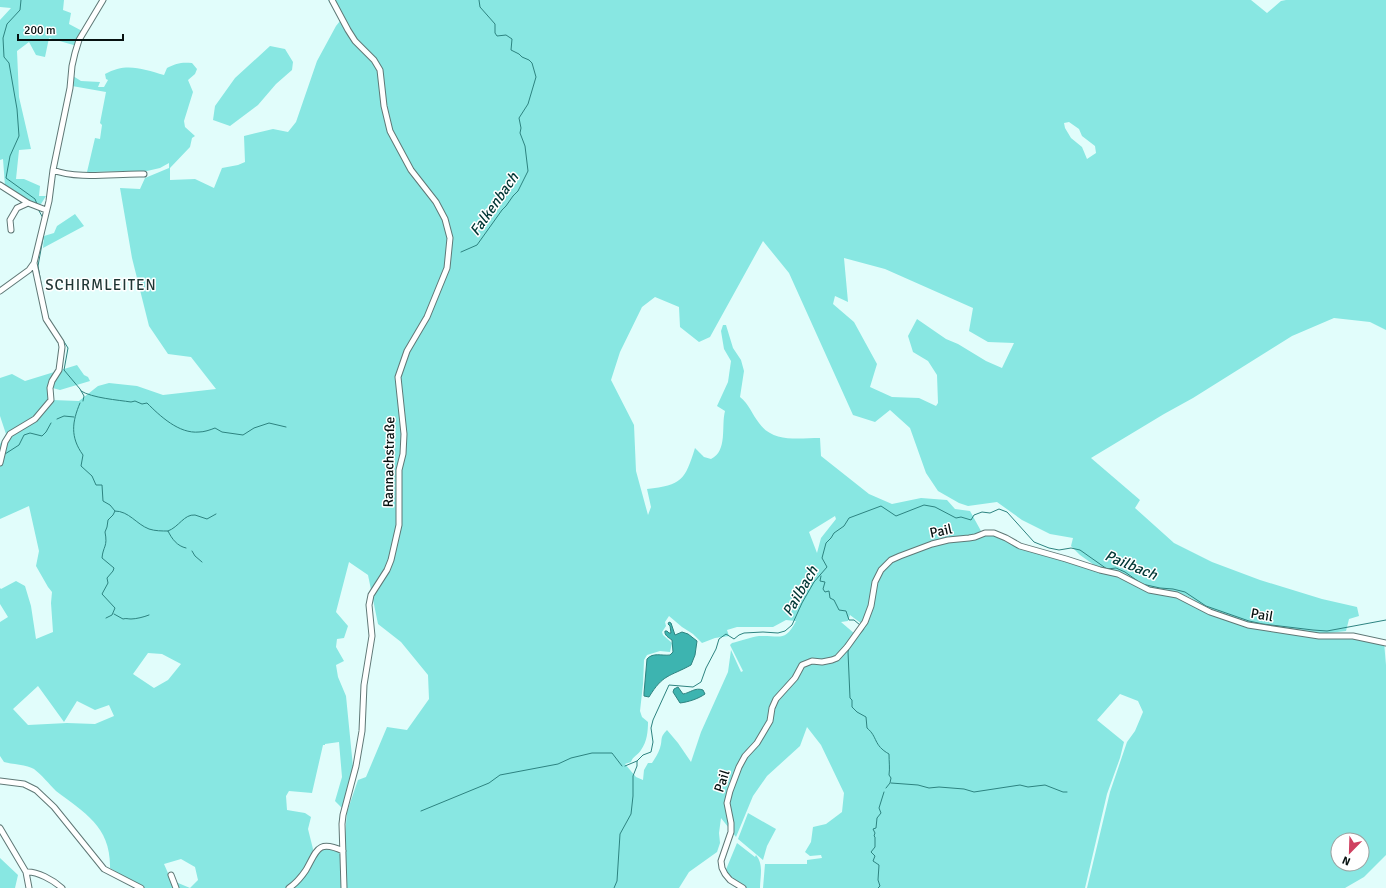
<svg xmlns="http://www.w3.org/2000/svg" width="1386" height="888" font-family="Signika,sans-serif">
<rect width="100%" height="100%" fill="#e1fdfb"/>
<!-- green -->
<path fill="#88e7e2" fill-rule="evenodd" d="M 0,0 L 64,0 L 63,10 L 71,13 L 69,24 L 84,32 L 77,46 L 49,38 L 45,57 L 36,55 L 29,42 L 17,51 L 19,97 L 31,149 L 19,150 L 16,179 L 24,179 L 40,186 L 39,196 L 46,196 L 41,204 L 30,203 L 5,186 L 3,159 L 0,160 L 0,20 L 11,8 L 0,7 Z
M 328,0 L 1251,0 L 1267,13 L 1281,1 L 1286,0 L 1386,0 L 1386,330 L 1370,322 L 1334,318 L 1292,336 L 1193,398 L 1164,414 L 1091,458 L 1140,500 L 1135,508 L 1174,543 L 1212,562 L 1260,580 L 1322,599 L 1357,607 L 1359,616 L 1349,619 L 1346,631 L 1320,634 L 1246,623 L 1208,609 L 1191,598 L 1181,594 L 1147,588 L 1120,572 L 1097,567 L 1080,555 L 1071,546 L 1073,538 L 1050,534 L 1022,520 L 997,502 L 968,506 L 959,503 L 938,491 L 926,473 L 910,428 L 890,410 L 875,422 L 853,415 L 789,273 L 763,241 L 710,337 L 699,342 L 680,327 L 679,307 L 655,297 L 642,307 L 620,352 L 611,380 L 634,425 L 636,471 L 648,515 L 651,507 L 647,489 C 682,485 685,480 695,448 L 704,457 L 711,459 C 728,451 721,426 725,411 L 717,406 L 728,382 L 731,361 L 724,349 L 721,331 L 723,325 L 726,325 L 733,348 L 741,360 L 744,371 L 740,397 C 749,404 752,414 759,423 C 773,443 798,438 820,438 L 821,456 L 869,494 L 892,504 L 921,498 L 947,500 L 955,509 L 970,511 L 981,531 L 975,537 L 935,541 L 895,555 L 880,567 L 881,569 C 877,576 874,583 872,590 C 869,602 869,613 862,624 L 850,615 L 848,621 L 841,622 L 855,634 C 848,643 840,658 827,660 C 822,661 816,659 812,661 L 822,662 L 832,660 L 837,658 L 847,647 L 865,622 L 871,606 L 875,582 L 881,570 L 891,561 L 932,544 L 948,540 L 975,537 L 988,533 L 1001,535 L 1020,546 L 1066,559 L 1100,570 L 1118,574 L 1149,590 L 1177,595 L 1210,612 L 1248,625 L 1319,636 L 1353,636 L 1384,642 L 1386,665 L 1386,855 L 1364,877 L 1345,888 L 1087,888 L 1110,792 L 1127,742 L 1135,731 L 1143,712 L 1138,701 L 1120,694 L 1097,720 L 1124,742 L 1120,758 L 1107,794 L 1085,888 L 763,888 L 765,864 L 807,864 L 807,860 L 822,858 L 821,855 L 810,856 L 805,852 L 811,842 L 813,827 L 826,824 L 842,812 L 844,793 L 821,745 L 807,727 L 800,746 L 767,776 L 753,796 L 736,837 L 721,818 L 719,833 L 720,843 L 717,852 L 689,872 L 679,888 L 142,888 L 110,868 C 111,827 85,813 56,791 C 49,784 42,775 34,769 C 28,765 11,764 4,762 L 0,756 L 0,622 L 8,617 L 0,604 L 0,588 L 1,589 L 16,581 L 25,586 L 31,606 L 36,639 L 53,632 L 51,603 L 52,592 L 48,587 L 36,566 L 39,551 L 29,506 L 0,519 L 0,444 L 6,434 L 0,416 L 0,378 L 12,374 L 25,381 L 77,365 L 84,375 L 88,377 L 90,381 L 60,390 L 49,387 L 52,400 L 79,401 L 98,386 L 109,383 L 137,386 L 163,395 L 216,389 L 191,357 L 168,354 L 149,326 L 132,258 L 120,188 L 140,189 L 145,178 L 169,168 L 169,163 L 160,168 L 147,171 L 87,172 L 95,138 L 100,139 L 102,125 L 100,123 L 106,92 L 72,86 L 73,76 L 81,81 L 100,82 L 98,87 L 104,87 L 108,80 L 106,79 L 105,74 C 126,62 143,69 164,75 L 167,68 C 176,63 182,62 192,63 L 197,69 L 195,74 L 188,80 L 193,92 L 184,121 L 185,127 L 195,136 L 192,138 L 190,147 L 170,168 L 170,180 L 195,179 L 214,188 L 222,168 L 238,165 L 245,162 L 244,136 L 273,129 L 288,132 L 296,122 L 317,61 L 336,26 L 340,21 ZM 1069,122 L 1079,129 L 1082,136 L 1095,146 L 1096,153 L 1087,159 L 1082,147 L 1071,138 L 1065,128 L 1064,123 ZM 844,258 L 885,269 L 973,308 L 969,331 L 988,342 L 1014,343 L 1002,368 L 986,361 L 958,344 L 946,339 L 917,319 L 908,336 L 913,352 L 928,361 L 937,375 L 938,403 L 936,406 L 919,398 L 892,397 L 870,387 L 877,364 L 854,322 L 833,304 L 835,296 L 848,302 ZM 835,516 L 836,519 L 821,538 L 817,553 L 809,532 ZM 349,562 L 368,575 L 378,624 L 401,642 L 428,675 L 429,699 L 407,730 L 387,727 L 366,777 L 358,780 L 347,812 L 344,849 L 346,850 L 346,854 L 327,848 L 320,850 L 312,859 L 313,849 L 308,829 L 311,817 L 305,813 L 287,810 L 286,796 L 289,791 L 312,793 L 323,745 L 325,745 L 325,744 L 339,742 L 342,777 L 335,801 L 342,808 L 353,767 L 346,696 L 338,677 L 336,665 L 344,661 L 336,647 L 337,639 L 344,638 L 348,626 L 336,612 ZM 669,616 L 682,627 L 693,634 L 702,643 L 715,638 L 729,636 L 727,630 L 737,627 L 773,627 L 786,620 L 796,621 C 785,643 779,635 759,636 C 751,637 740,641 732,643 L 730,645 L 743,671 L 741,672 L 731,650 L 728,672 L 701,732 L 691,762 L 678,743 L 667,730 C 659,738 663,740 660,748 C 658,754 655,758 652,763 L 648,763 L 644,770 L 643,780 L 636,777 L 625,764 L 631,762 C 633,756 638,755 641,750 C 647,742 648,731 648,722 L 642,717 L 640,711 L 643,684 L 644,660 L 647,655 L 660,651 L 670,652 L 672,643 L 663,635 L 662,632 L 666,626 L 665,622 ZM 148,653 L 162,654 L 181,664 L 168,680 L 154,688 L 133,674 ZM 38,686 L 64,722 L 77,701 L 95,710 L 109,705 L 114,716 L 95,724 L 67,723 L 28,725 L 13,709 ZM 1338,840 L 1362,840 L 1362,864 L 1338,864 ZM 181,859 L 195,867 L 198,880 L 190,888 L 171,880 L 164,864 Z
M 270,46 L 285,49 L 293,62 L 292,70 L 276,84 L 258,105 L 230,126 L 213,120 L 215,106 L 235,78 Z
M 75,214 L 84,226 L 43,248 L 44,236 L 54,233 L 57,226 Z
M 748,813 L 776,829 L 767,846 L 763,860 L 738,839 Z
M 737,843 L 755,857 L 756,855 C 764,865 760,876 760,888 L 745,888 L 732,880 L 725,872 Z
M 0,858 L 18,875 L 15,888 L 0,888 Z"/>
<!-- water -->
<path fill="#3db4b0" stroke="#2d8380" d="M 669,622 L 671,623 L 675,635 L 682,632 L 688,634 L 697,641 L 695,655 L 691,665 C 669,677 663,674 649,697 L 644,696 L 644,693 L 647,659 C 653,652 662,656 670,655 L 673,652 L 672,640 C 669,638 664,635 665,631 L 667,631 L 669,633 L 671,633 L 670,626 L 668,624 Z
M 678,687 L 683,694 C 690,693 695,687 703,690 L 705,694 C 698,699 688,702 680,703 L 673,692 L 674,689 Z"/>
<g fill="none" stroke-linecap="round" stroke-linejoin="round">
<!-- stream -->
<path stroke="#2d8380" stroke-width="1" d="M 21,0 L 20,10 L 7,24 L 3,38 L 4,57 L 9,63 L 17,109 L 19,136 L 10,156 L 6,178 L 35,199 L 37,204
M 38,209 L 43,218
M 461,252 L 477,245 L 502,210 L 506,206 L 513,196 L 518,191 L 528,171 L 525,146 L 520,133 L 521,128 L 519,118 L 528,104 L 536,77 L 532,63 L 529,60 L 522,57 L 519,54 L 511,50 L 512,39 L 506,35 L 497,36 L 495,33 L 495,24 L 480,7 L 479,0
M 41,283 L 38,266 L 45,227
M 63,340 L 68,348 L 64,370 L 80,389 L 84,396 L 83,401
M 81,391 C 92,398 118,400 131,402 L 135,401 L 142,404 L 147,403 C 160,416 179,434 199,432 C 204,432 210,430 215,428 L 222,432 L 243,435 L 254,428 L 269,423 L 286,427
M 80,403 C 72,422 70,437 83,455 L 81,466 L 92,476 L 96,485 L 102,485 L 103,501 L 110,505 L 115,511 L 113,515 L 108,520 L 107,527 L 105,532 C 108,547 103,546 102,558 L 114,568 L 113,571 L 107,578 L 108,583 L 102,594 L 115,608 L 112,615 L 106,618
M 57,419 L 64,416 L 74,417
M 5,454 L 19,445 L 24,435 L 30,433 L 42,436 L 46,432 L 51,423
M 115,511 C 129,511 136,524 149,529 C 155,531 162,531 168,531 C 172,539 177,546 186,548
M 168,531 C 179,527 184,514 195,515 C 199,516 203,518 207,519 L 216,514
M 192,551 L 195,556 L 202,562
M 821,576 L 820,581 L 825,582 L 823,589 L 825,592 L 829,591 L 830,598 L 834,600 L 839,610 L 846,611 L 849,620 L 854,620 L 860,625
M 114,614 L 123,619 C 126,618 128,619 131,619 C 136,619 144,617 149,615
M 856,638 L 864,629 L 863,628
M 849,648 L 848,652 L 850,698 L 852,700 L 852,707 L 857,712 L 866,717 L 867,728 C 878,737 873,745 889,754 C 889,762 890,768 889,775 L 891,778 L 890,783 L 886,788
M 625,766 L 637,761
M 891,783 L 918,785 L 929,788 L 939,787 L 964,789 L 974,792 L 1020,785 L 1028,787 L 1045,785 L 1063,792 L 1067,792
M 421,811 L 489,783 L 500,775 L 558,764 L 571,758 L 592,753 L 612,753 L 622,766
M 614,888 L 617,881 L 620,834 L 631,814 L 633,796 L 633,776 L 637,766 L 637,761 L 643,755 L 651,752 L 653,742 L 651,728 L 653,720 L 669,685 L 693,687 L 701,682 L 706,668 L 716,649 L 719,639 L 726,634 L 734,639 L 739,635 L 744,633 L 763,632 L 778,633 L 785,631 L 792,625 L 802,603 L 814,582 L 827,567 L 822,558 L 826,543 L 831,538 L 834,533 L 844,526 L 849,518 L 881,506 L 896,516 L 924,505 L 935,507 L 956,518 L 961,517 L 971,520 L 974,515 L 982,512 L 990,513 L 999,509 L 1007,512 L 1034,542 L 1049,548 L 1059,550 L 1071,548 L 1080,550 L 1107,569 L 1116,568 L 1125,572 L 1142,584 L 1160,588 L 1173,589 L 1185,592 L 1206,606 L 1249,621 L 1263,624 L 1313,630 L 1327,631 L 1386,620
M 878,888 L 880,886 L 878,880 L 879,865 L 873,861 L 875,856 L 871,852 L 875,847 L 875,837 L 874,836 L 875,833 L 873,829 L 876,828 L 877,818 L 881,813 L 879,808 L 884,792"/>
<!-- minor casing -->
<g stroke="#5f7876" stroke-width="7">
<path id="minor" d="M 332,0 L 348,30 L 355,41 L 374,60 L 380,70 L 384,106 L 390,131 L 411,170 L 436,202 L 445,219 L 450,238 L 447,268 L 427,317 L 407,351 L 398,377 L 404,434 L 403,454 L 399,470 L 399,525 L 391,560 L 387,570 L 371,595 L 369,605 L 372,636 L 364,685 L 362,731 L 356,766 L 343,815 L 342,824 L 344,888
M 53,170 C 78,180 117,173 144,174
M 0,185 L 28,203 L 46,210
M 11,230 L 10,220 L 17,208 L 28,203
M 0,291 L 29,270 L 34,263 L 49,201 L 53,170 L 70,88 L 72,66 L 75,53 L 79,40 L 103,0
M 0,463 L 5,442 L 10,434 L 35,419 L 51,400 L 50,388 L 52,381 L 59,370 L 62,347 L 61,342 L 46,319 L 34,263
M 0,781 L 24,784 L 36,790 L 54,807 L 104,869 L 141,888
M 0,828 L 26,872 L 29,888
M 26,872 C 37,871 53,880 62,888
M 171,875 L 176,888
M 289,888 C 295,884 302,876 306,870 C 317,851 317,839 343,851
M 743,888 L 730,880 L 725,874 L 722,868 L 721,861 L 731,832 L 731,823 L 727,803 L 730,791 L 739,767 L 745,756 L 757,743 L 770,721 L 772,708 L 776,699 L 795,678 L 802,665 L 812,661 L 822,662 L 832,660 L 837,658 L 847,647 L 865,622 L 871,606 L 875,582 L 881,570 L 891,560 L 900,556 L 932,544 L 948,540 L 969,538 L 975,537 L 985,533 L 994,533 L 1006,538 L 1020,546 L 1066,559 L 1100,570 L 1118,574 L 1149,590 L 1177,595 L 1210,612 L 1248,625 L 1319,636 L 1353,636 L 1386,643"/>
</g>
<!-- minor -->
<use href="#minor" stroke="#fff" stroke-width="5"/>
</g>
<g text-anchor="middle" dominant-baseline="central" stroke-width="3" stroke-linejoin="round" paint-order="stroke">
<!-- street labels -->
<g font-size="14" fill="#071110" stroke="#fff">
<text transform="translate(389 462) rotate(-89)">Rannachstraße</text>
<text transform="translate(941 531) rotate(-12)">Pail</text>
<text transform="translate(1262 615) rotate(10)">Pail</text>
<text transform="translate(722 781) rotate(-72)">Pail</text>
</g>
<!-- water labels -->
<g font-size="15" font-style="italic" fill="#003735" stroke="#fff">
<text transform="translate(494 204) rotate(-55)">Falkenbach</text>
<text transform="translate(1131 565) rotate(22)">Pailbach</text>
<text transform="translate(800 591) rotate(-60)">Pailbach</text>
</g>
<!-- neighbourhood labels -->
<g font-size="15" letter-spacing="1" fill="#1f3634" stroke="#fff">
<text x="101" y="285">SCHIRMLEITEN</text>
</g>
</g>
<!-- north arrow -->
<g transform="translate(1350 852) rotate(203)"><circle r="19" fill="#ffffff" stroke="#9ca09f"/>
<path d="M0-3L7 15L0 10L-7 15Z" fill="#cf4060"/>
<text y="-6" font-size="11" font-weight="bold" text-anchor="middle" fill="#071110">N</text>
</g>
<!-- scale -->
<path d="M18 34v6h105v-6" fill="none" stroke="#071110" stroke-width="2"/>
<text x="24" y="34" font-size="12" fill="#071110" stroke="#ffffff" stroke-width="3" paint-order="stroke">200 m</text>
</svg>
